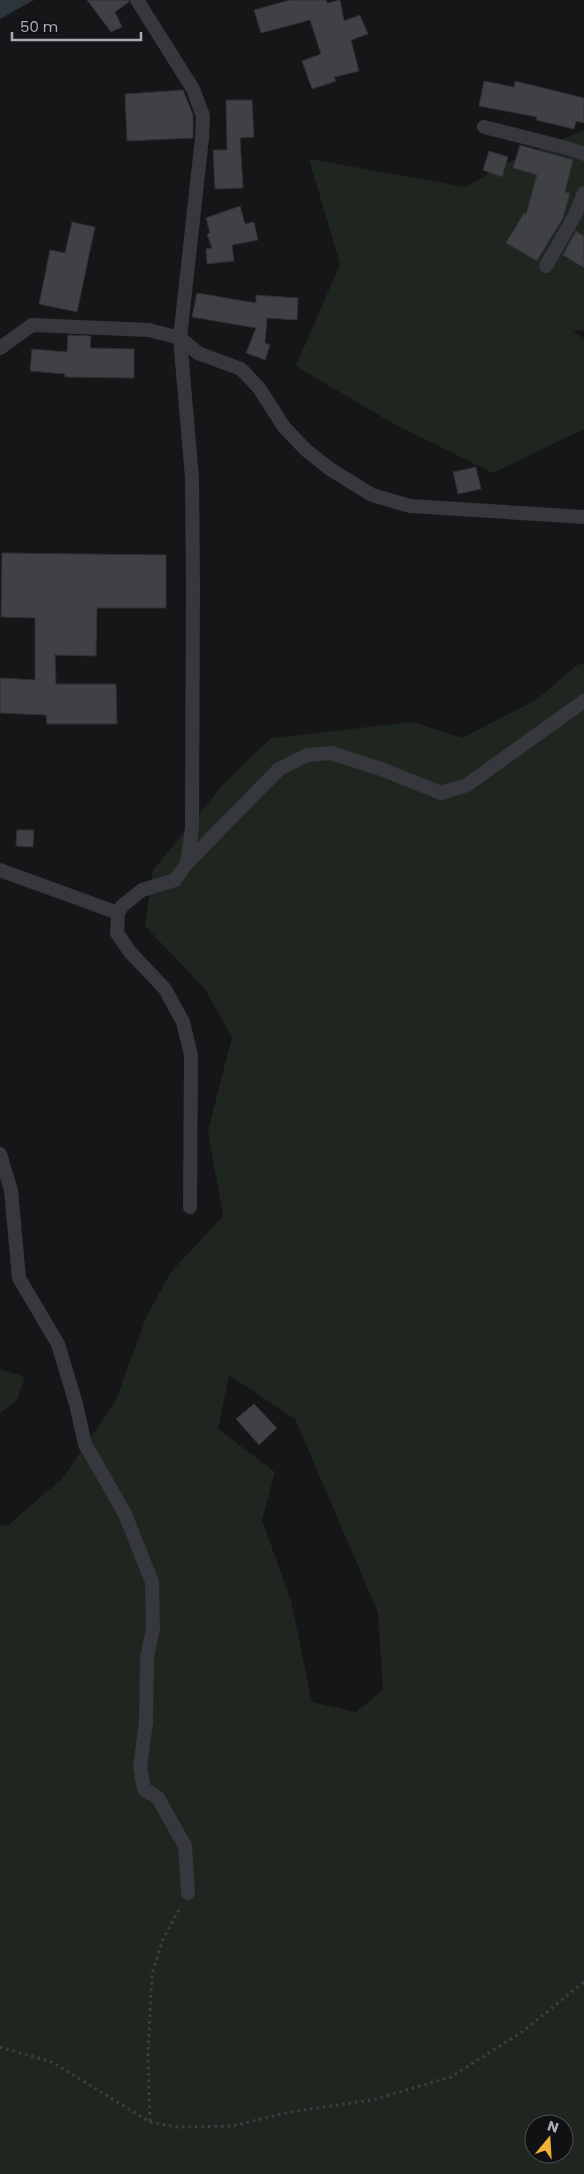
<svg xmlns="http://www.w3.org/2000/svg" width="584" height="2174" font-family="Poppins,sans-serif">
<rect width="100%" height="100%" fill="#161618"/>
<!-- green -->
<path fill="#1e261f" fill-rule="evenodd" d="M 584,130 L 584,330 L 573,331 L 584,338 L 584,429 L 493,473 L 392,423 L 296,366 L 340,264 L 309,159 L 465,187 L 512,161 Z
M 584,663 L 584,2174 L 0,2174 L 0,1526 L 8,1525 L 62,1479 L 115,1402 L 147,1315 L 171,1272 L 223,1216 L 208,1131 L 232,1037 L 204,988 L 145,926 L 153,870 L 227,780 L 271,738 L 413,722 L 462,738 L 536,700 L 577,665 ZM 229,1375 L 295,1419 L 378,1612 L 383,1690 L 356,1712 L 312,1702 L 291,1601 L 262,1520 L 275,1472 L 218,1429 ZM 534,2124 L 564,2124 L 564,2154 L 534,2154 Z
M 0,1369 L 25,1377 L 17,1400 L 0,1413 Z"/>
<!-- water -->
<path fill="#2c353c" d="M 0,0 L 34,0 L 0,19 Z"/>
<!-- building -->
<path fill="#404145" stroke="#303034" d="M 87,0 L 128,0 L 129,2 L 115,12 L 122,27 L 111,32 Z
M 290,0 L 326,0 L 327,3 L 340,0 L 344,21 L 360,15 L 368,34 L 351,40 L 359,71 L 334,77 L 336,81 L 312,89 L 302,61 L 321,54 L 310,20 L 261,33 L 254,10 Z
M 484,81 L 514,87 L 515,81 L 584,98 L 584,123 L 576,121 L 574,129 L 536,120 L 537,117 L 479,106 Z
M 183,90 L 193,115 L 193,138 L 127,141 L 125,94 Z
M 226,100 L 252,100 L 254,137 L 240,138 L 243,188 L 215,189 L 213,150 L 227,150 Z
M 520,145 L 573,160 L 565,192 L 570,193 L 563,218 L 537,261 L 506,243 L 524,213 L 526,214 L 537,175 L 513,168 Z
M 489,151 L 508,157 L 502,177 L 483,170 Z
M 240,206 L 245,224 L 254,222 L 258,240 L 232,245 L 234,261 L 207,264 L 206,249 L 212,248 L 207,234 L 210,233 L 206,218 Z
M 72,222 L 95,227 L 77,312 L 39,304 L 50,250 L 65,253 Z
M 576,231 L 584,236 L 584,268 L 563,255 Z
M 197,293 L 256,303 L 256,295 L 298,298 L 297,320 L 267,318 L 265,343 L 270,345 L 265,360 L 246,353 L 256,328 L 192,317 Z
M 68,335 L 91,336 L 90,348 L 134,349 L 134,378 L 65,377 L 65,374 L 30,371 L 32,349 L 67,352 Z
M 476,467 L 481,489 L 458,494 L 453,472 Z
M 2,553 L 166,555 L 166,608 L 97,608 L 96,656 L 55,655 L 56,684 L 116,684 L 117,724 L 47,724 L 46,715 L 0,713 L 0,678 L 35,680 L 35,618 L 1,617 Z
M 17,830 L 34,830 L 33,847 L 16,846 Z
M 254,1404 L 277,1428 L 259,1445 L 236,1419 Z"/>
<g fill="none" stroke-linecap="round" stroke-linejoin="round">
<!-- path -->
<path stroke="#3d3f44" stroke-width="3" stroke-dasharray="2.5 4" stroke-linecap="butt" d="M 0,2047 L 52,2062 L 150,2122 L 177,2127 L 233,2126 L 290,2112 L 372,2100 L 451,2077 L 522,2032 L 584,1982
M 150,2121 L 148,2053 L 152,1974 L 163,1939 L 181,1906"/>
<!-- minor -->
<path stroke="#37383d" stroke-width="14" d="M 137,0 L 193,89 L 203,116 L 202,138 L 180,338 L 192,478 L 193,585 L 192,828 L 187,863
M 484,127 L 567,148 L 584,154
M 546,266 L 575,215 L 584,193
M 0,348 L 32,325 L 149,330 L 180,338 L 198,353 L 241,369 L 259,388 L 284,427 L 306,450 L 330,469 L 372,495 L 410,506 L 584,517
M 0,870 L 118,913
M 0,1154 L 11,1190 L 19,1278 L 58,1344 L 76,1404 L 85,1444 L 125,1514 L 152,1582 L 153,1629 L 147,1657 L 146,1722 L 140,1767 L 144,1789 L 158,1798 L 185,1846 L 188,1893
M 190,1207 L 191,1055 L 183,1022 L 165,989 L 130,952 L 117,933 L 118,913 L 122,906 L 142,890 L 175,880 L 187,863 L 279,769 L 307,755 L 331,753 L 381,769 L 441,793 L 467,785 L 584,701"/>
</g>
<!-- north arrow -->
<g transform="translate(549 2139) rotate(18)"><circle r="24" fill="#111113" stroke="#4d4f55"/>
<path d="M0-4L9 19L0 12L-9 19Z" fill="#f2b134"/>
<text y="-8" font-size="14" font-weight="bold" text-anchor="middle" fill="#a8adb8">N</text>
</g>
<!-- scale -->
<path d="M12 32v8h129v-8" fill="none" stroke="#a8adb8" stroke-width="2.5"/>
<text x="20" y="32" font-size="15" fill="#a8adb8" stroke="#111113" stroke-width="4" paint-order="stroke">50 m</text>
</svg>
